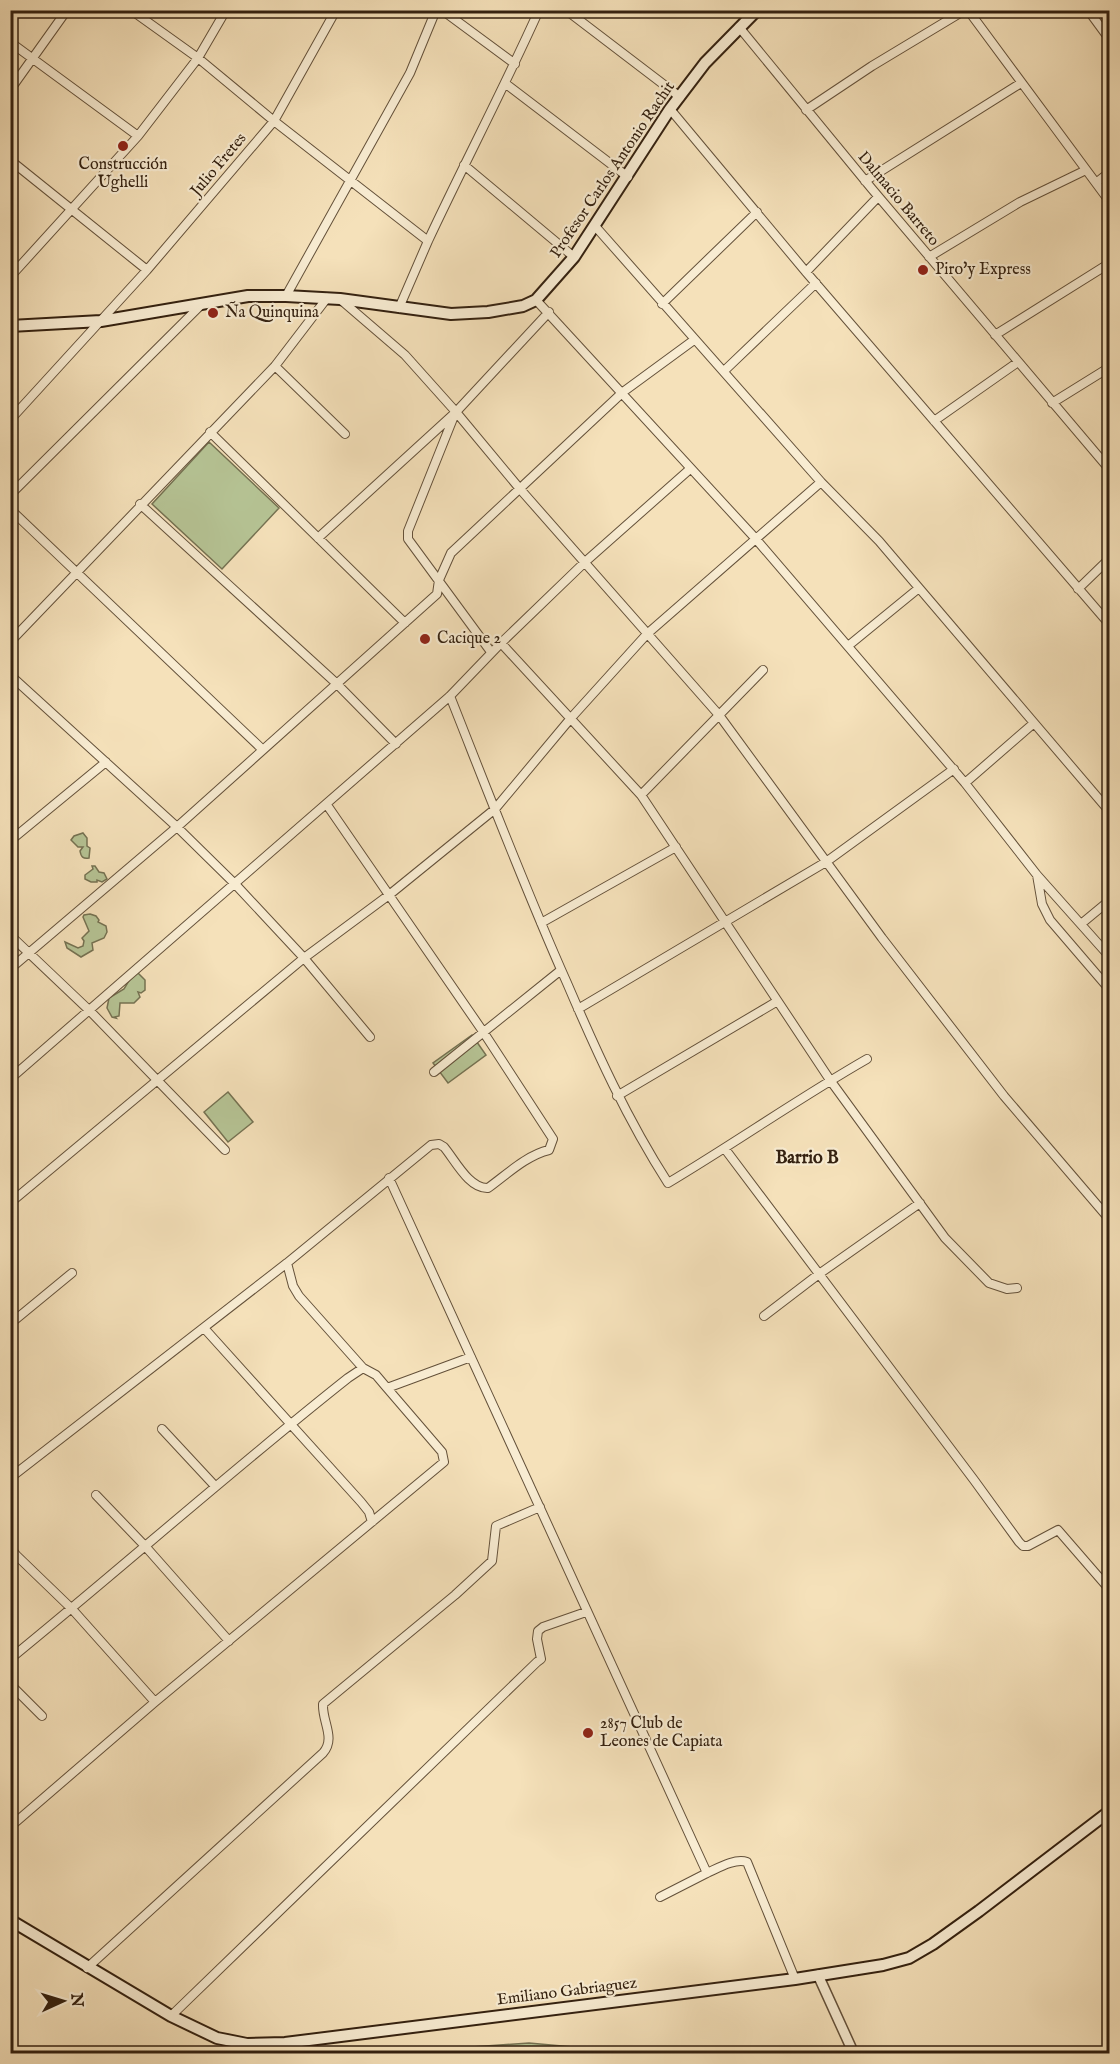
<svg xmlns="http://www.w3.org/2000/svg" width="1120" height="2064" font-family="'IM FELL English',serif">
<rect width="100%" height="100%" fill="#f5e1ba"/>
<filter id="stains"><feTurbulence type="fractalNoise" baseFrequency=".00333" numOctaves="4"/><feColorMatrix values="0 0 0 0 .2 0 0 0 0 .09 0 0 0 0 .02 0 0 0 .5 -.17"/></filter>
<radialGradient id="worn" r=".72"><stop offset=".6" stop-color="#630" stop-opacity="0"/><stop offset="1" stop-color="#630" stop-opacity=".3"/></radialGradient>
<!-- green -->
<path fill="#b6c495" stroke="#757252" stroke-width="1.5" d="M 209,442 L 279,508 L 222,569 L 152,504 Z
M 83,833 L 87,838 L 87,846 L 90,848 L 89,858 C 83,859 81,857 80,851 L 83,847 L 78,847 L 71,840 L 74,836 Z
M 92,866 L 95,866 L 99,872 L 104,873 L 107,879 L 102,882 L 97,880 L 97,882 L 91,882 L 85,879 L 85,875 L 93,869 Z
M 90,914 L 96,916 L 99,920 L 98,922 L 106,926 L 107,932 L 104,938 L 92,943 L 93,950 L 81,957 L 67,948 L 65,942 L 78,948 L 83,946 L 84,941 L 82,938 L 89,931 L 83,917 L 84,915 Z
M 138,973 L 145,980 L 145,990 L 141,993 L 138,992 L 140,997 L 134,1003 L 120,1003 L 119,1016 L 115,1017 L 116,1018 L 112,1017 L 107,1008 L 109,998 L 124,989 L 133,974 Z
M 472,1035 L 486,1055 L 448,1083 L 433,1063 Z
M 228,1092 L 253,1122 L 228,1142 L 204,1112 Z
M 529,2043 L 639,2053 L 401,2053 L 402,2052 Z"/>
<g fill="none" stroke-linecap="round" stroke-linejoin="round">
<!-- minor casing -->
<g stroke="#64513a" stroke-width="10">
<path id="minor" d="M 131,10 L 198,58 L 274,121 L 428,241 L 399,308
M 442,10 L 515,64
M 566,10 L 680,97
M 968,10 L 1110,202
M 1088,10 L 1110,40
M 739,27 L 872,189 L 1110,470
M 10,42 L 138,136
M 506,84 L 628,177
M 10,90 L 67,10
M 670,109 L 806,272 L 1110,625
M 806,110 L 872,66 L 965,10
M 10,160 L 147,270
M 464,165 L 574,257
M 865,181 L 1021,83
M 1096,183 L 1110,172
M 595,226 L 821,482 L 879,541 L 1110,812
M 428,241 C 464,164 504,88 539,10
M 929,257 L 1020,202 L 1086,170
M 806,272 L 878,197
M 10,277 L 138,136 L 198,58 L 226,10
M 286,296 L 410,73 L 436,10
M 341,300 L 405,355 L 456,412 L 520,489 L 719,715 L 882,938 L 1004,1096 L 1110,1220
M 536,300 L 755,538 L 965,783 L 1037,875 L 1110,957
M 662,304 L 757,212
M 995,335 L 1110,263
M 275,366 L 345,434
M 724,371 L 816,283
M 1052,403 L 1110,367
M 454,416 L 408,531 L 408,539 L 491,652
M 10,420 L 147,270 L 274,121 L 336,10
M 934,421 L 1018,362
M 210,432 L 405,623
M 10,495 L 202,304
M 140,504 L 336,683 L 396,744
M 10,509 L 262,749
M 318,538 L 456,412 L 549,312
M 1078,589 L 1110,558
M 10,642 L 275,366 L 327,298
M 501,643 L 585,562 L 690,469
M 848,646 L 919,588
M 10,675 L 177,827 L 235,884 L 304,958 L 370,1037
M 450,696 C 488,792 525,889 567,983 C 597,1053 627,1119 668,1183 C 735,1143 799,1098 867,1059
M 965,783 L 1034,723
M 641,795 L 763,670
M 327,805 L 484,1033 L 553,1139 L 549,1150 C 527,1155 506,1175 488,1188 C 469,1189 455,1160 444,1147 L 439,1144 L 431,1145 L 287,1263 L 293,1286 L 299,1296 L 363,1368
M 10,841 L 106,762
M 1037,875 L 1042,904 L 1050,920 L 1110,990
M 541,923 L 676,847
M 1081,924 L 1110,900
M 10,935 L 90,1011 L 225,1150
M 10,969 L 177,827 L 437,594 L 439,580 L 451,553 L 623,392 L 694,340
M 578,1009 L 826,862 L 954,769
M 434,1072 L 561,970
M 10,1079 L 450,696 L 501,643 L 641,795 L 830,1080 L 945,1238 L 989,1283 L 1007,1289 L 1017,1288
M 617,1096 L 776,1002
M 725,1149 L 974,1480 L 1019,1542 L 1023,1546 L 1028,1546 L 1058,1530 L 1110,1590
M 389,1178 L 707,1873 C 718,1868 735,1858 747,1862 L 795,1979
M 10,1203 L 304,958 L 389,895 L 495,809 L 571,718 L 647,634 L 821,482
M 764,1316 L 819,1274 L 920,1203
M 10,1324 L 72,1273
M 204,1328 L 361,1502 L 369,1512 L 372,1522
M 162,1429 L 215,1486
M 10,1478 L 287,1263
M 96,1495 L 145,1546 L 229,1641
M 10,1547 L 16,1555 L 72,1609 L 155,1702
M 10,1659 C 124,1566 233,1469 348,1378 L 363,1368 L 376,1375 L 387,1388 L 471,1357
M 10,1684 L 42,1716
M 10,1827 L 155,1702 L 444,1462 L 442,1452 L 387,1388
M 660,1897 L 707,1873
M 87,1968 L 323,1753 C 336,1738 322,1722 323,1704 L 455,1595 L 492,1561 L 496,1526 L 540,1507
M 171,2016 L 537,1662 L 541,1659 L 537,1639 L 538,1631 L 543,1627 L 586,1612"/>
</g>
<!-- tertiary casing -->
<g stroke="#64513a" stroke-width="12">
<path id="tertiary" d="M 818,1975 L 854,2054"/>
</g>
<!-- secondary casing -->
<g stroke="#342110" stroke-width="14">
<path id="secondary" d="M 10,326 L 101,321 L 248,296 L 286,296 L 340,299 L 451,314 L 488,312 L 523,306 L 536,300 L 574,257 L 670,109 L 705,63 L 757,10
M 10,1920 L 171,2016 L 217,2038 L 247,2044 L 285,2043 L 795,1979 L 883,1965 L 909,1958 L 933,1944 L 979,1911 L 1110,1811"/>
</g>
<!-- minor -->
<use href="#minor" stroke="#f8ecd2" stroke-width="8"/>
<!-- tertiary -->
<use href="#tertiary" stroke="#f8ecd2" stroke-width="9"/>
<!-- secondary -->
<use href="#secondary" stroke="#f8ecd2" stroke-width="10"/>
</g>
<!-- markers -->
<g fill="#8f2418" stroke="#f8ecd2" stroke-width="2">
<circle cx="123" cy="146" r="6"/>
<circle cx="923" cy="270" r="6"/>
<circle cx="213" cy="313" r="6"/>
<circle cx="425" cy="639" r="6"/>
<circle cx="588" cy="1733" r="6"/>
</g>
<g text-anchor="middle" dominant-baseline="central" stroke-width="4.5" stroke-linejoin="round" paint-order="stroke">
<!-- poi labels -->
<g font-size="16" fill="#342110" stroke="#f8ecd2" text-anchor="start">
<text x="123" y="165" text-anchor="middle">Construcción<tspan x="123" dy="18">Ughelli</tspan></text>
<text x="935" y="270">Piro'y Express</text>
<text x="225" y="313">Ña Quinquina</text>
<text x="437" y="639">Cacique 2</text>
<text x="600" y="1724">2857 Club de<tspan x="600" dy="18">Leones de Capiata</tspan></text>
</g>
<!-- street labels -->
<g font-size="16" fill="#342110" stroke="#f8ecd2">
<text transform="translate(219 165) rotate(-50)">Julio Fretes</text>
<text transform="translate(613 170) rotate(-56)">Profesor Carlos Antonio Rachit</text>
<text transform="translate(898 199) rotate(50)">Dalmacio Barreto</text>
<text transform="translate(567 1992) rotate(-7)">Emiliano Gabriaguez</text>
</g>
<!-- neighbourhood labels -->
<g font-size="18" font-weight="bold" fill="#342110" stroke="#f8ecd2">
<text x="807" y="1158">Barrio B</text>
</g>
</g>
<!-- margin -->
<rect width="1120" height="2064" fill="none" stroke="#f5e1ba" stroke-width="36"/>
<rect x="12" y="12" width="1096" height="2040" fill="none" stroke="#342110" stroke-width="3"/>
<rect x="18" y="18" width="1084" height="2028" fill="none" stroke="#342110" stroke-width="1.5"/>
<!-- north arrow -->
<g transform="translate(63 2001) rotate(86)" stroke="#f8ecd2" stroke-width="4.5" paint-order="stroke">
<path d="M0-4.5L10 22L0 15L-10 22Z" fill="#342110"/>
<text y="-9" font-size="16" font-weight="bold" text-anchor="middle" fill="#342110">N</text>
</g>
<rect width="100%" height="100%" filter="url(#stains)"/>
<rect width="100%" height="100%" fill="url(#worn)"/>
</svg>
